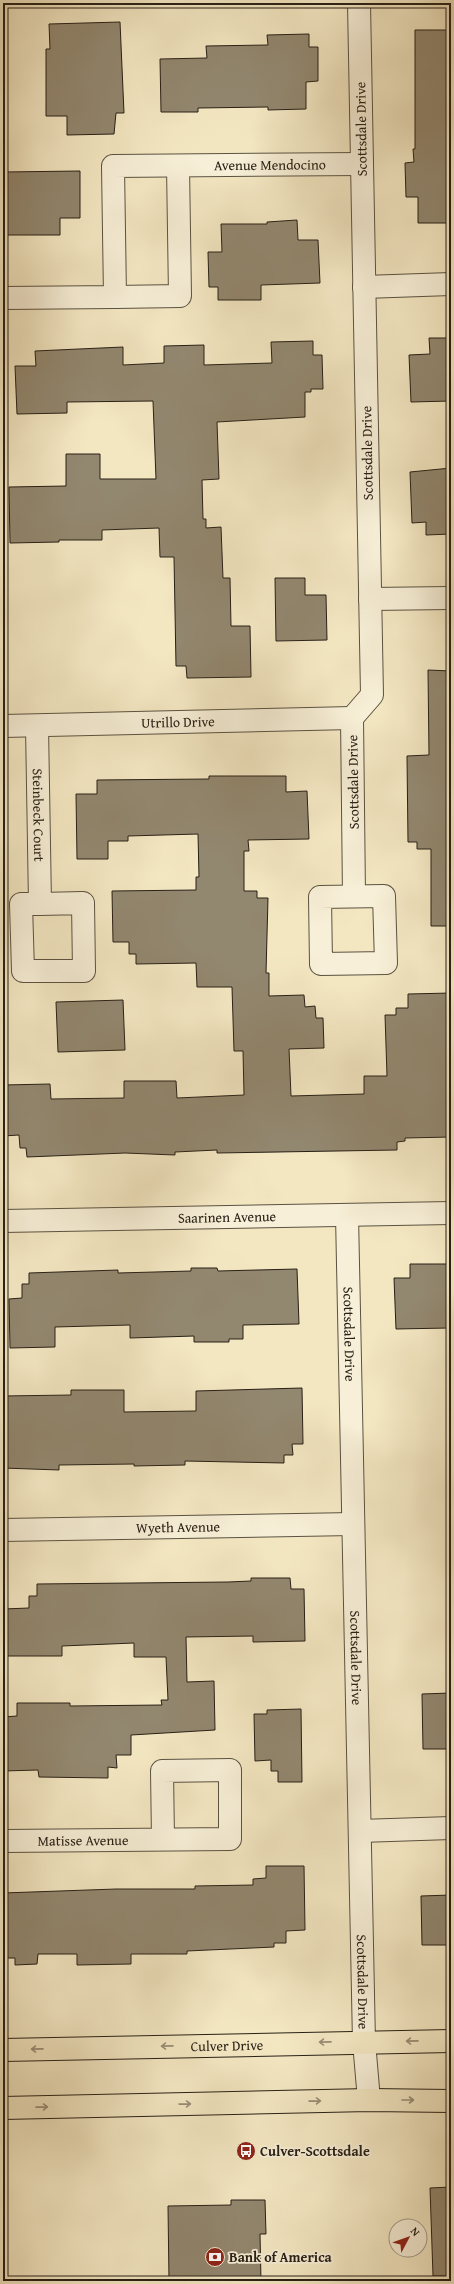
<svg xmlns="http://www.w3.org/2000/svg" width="454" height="2284" font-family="'Gentium Book Plus',serif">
<rect width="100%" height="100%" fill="#f3e7c2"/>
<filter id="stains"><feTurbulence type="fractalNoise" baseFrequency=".005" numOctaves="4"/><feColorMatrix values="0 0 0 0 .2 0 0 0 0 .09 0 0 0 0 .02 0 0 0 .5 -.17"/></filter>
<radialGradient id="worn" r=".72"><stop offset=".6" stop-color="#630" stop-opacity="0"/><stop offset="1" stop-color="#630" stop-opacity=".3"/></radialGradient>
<!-- building -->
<path fill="#92876f" stroke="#282016" d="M 120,22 L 124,113 L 116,113 L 114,134 L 67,135 L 67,116 L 46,116 L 46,49 L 50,49 L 49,24 Z
M 415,30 L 451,30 L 451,223 L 418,223 L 418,197 L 406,197 L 405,163 L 414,162 L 413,149 L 415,149 Z
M 309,34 L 309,47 L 318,47 L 318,81 L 306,82 L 306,109 L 268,110 L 268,107 L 198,108 L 198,112 L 161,112 L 160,59 L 207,58 L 206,46 L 268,45 L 267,35 Z
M 80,171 L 80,218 L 60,218 L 60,235 L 3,235 L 3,172 Z
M 297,220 L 298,240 L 318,240 L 320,283 L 261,285 L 261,300 L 218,300 L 218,287 L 209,287 L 208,252 L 222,252 L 221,224 L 267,224 L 267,222 Z
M 429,338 L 451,338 L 451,401 L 411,402 L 409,355 L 430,354 Z
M 313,341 L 313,355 L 322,355 L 323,389 L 311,389 L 311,392 L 305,392 L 305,417 L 217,422 L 219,479 L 202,480 L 203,519 L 206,519 L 206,528 L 221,527 L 223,578 L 230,578 L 231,626 L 250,626 L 251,677 L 187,678 L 186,666 L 176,666 L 174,557 L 160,557 L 159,528 L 102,530 L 102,540 L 59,540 L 59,542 L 10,543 L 9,487 L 66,486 L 66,454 L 100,454 L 100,479 L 156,479 L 153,401 L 67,402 L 67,413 L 17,414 L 15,366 L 36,366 L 35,351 L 123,347 L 123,365 L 164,363 L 164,346 L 204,345 L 204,365 L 272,363 L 271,342 Z
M 451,468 L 451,534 L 426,535 L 426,522 L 412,523 L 410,472 Z
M 275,578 L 305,578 L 305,595 L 326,595 L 327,640 L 276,641 Z
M 428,670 L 451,671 L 451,926 L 431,926 L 431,849 L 417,849 L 417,842 L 408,842 L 407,756 L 429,755 Z
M 209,776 L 286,776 L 286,792 L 307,791 L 309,839 L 248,840 L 249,851 L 244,851 L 244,891 L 257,891 L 257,898 L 268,898 L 266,973 L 269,973 L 269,996 L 304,995 L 305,1007 L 315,1006 L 316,1018 L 323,1018 L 324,1048 L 289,1049 L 291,1096 L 364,1094 L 364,1076 L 387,1076 L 385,1015 L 396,1015 L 396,1008 L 408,1008 L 408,994 L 451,993 L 451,1137 L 405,1138 L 405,1141 L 397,1142 L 397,1150 L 217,1153 L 217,1150 L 175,1152 L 175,1155 L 125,1153 L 27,1157 L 26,1148 L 20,1148 L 19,1135 L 3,1136 L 3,1085 L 50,1084 L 51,1099 L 124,1098 L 124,1081 L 176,1081 L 177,1098 L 244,1095 L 243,1051 L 234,1051 L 232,987 L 197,987 L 196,963 L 136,964 L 136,954 L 129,954 L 129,942 L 113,942 L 112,891 L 196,890 L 196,877 L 199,877 L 198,834 L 128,836 L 128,841 L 108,841 L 108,859 L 77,859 L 76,794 L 97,794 L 97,780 L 209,779 Z
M 123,1000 L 125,1050 L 58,1052 L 56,1002 Z
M 410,1264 L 447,1264 L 449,1328 L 396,1329 L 394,1278 L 410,1278 Z
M 191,1268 L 217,1268 L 218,1271 L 297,1269 L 299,1324 L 243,1325 L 243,1339 L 229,1339 L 229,1342 L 194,1342 L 194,1336 L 130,1338 L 130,1325 L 55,1327 L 55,1347 L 10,1348 L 9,1299 L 22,1298 L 22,1284 L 29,1284 L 29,1273 L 118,1270 L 118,1273 L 191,1271 Z
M 302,1388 L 303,1444 L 292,1444 L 293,1455 L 284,1455 L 284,1463 L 185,1461 L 185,1465 L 134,1466 L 134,1464 L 59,1465 L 59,1470 L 3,1468 L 3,1396 L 71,1395 L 71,1390 L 124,1390 L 124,1412 L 196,1411 L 196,1391 Z
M 251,1578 L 290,1578 L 291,1589 L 304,1589 L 305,1641 L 253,1642 L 253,1636 L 186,1637 L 187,1682 L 214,1681 L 215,1730 L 131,1735 L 131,1755 L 116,1755 L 117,1768 L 108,1767 L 108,1778 L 39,1777 L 38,1770 L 3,1771 L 3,1717 L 17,1716 L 17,1703 L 70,1703 L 70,1706 L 162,1705 L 161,1700 L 168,1700 L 166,1657 L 134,1657 L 134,1643 L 62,1646 L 62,1656 L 3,1656 L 3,1609 L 29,1608 L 29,1596 L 37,1596 L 37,1584 L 228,1582 L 251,1581 Z
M 451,1693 L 451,1749 L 423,1749 L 422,1694 Z
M 301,1709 L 302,1782 L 278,1782 L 278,1771 L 271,1771 L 271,1760 L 255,1761 L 254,1714 L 267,1714 L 267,1710 Z
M 266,1866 L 304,1866 L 305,1930 L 286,1931 L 286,1943 L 274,1943 L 274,1947 L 187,1951 L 187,1954 L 131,1954 L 131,1964 L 77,1965 L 77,1954 L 38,1954 L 37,1964 L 15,1965 L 15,1958 L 3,1958 L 3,1893 L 116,1889 L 195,1889 L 195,1886 L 253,1885 L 253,1879 L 266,1878 Z
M 451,1895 L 451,1945 L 422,1945 L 421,1896 Z
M 451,2187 L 451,2276 L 433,2276 L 430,2188 Z
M 231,2200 L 265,2200 L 266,2234 L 260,2234 L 261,2281 L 169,2281 L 168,2206 L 231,2205 Z"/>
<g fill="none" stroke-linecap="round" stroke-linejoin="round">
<!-- minor casing -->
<g stroke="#5b5241" stroke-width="24">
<g id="minor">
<path d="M 364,287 L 451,284"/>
<path d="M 115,297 L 180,296 L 178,166"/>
<path id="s1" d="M 3,298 L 115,297 L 113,166 L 362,164"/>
<path d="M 370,599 L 451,598"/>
<path id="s2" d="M 3,726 L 352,718"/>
<path id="s3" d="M 37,726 L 40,904 L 21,904 L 23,971 L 84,971 L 83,903 L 40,904"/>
<path d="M 354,896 L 352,718 L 372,695 L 359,3"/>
<path d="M 384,896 L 386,963 L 321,964 L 320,897 Z"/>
<path id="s4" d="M 347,1215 L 364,2042 L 369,2100"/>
<path id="s5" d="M 3,1221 L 451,1213"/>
<path id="s6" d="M 3,1530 L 353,1524"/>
<path d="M 360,1831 L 451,1828"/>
<path id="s7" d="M 3,1841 L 230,1839 L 230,1770 L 162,1771 L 163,1839"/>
</g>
</g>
<!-- major casing -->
<g stroke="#282016" stroke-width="24">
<g id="major">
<path id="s8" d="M 3,2050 L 451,2041"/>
<path d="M 3,2108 L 369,2100 L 451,2101"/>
</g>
</g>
<!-- minor -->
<use href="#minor" stroke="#f7efd7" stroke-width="22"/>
<!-- major -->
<use href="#major" stroke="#f3e7c2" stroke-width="22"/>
</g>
<!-- one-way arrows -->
<defs><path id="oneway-shaft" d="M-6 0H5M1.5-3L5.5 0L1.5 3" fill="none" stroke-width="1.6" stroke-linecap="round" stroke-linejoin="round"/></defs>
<g stroke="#988d75">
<use href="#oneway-shaft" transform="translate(412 2041) rotate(179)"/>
<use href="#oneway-shaft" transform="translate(325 2042) rotate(179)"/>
<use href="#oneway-shaft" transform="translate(167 2046) rotate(179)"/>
<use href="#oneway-shaft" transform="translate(37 2049) rotate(179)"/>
<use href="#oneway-shaft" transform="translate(408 2100)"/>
<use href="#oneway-shaft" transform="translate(315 2101) rotate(-1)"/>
<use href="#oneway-shaft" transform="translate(185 2104) rotate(-1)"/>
<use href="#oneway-shaft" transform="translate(42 2107) rotate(-1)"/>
</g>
<!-- icons -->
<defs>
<g id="bus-disc" transform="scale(1)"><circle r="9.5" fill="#8f2418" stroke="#f7efd7"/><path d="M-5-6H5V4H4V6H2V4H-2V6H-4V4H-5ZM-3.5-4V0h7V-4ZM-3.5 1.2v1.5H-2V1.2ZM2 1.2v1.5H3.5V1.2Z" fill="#fff"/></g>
<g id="bank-disc" transform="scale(1)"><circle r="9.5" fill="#8f2418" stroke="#f7efd7"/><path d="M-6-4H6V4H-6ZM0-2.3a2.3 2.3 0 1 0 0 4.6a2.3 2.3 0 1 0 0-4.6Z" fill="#fff"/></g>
</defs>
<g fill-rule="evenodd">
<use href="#bus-disc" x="246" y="2151"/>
<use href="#bank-disc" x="215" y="2257"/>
</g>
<g text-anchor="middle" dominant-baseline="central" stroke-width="3.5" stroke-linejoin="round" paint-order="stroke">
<!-- street labels -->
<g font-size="14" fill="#282016" stroke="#f7efd7">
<text transform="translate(361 129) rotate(-91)">Scottsdale Drive</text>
<text stroke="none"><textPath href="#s1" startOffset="400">Avenue Mendocino</textPath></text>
<text transform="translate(367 453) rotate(-91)">Scottsdale Drive</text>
<text stroke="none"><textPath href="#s2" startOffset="175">Utrillo Drive</textPath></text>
<text transform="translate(353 782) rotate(-91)">Scottsdale Drive</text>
<text stroke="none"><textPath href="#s3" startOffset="89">Steinbeck Court</textPath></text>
<text stroke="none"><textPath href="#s5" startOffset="224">Saarinen Avenue</textPath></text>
<text stroke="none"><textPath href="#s4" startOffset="119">Scottsdale Drive</textPath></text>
<text stroke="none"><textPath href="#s6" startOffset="175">Wyeth Avenue</textPath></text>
<text stroke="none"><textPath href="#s4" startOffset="443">Scottsdale Drive</textPath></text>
<text stroke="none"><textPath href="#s7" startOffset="80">Matisse Avenue</textPath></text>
<text stroke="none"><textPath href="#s4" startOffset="767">Scottsdale Drive</textPath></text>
<text stroke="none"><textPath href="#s8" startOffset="224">Culver Drive</textPath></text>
</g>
<!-- poi labels -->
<g font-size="14" font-weight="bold" fill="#282016" stroke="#f7efd7" text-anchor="start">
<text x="260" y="2151">Culver-Scottsdale</text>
<text x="229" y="2257">Bank of America</text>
</g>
</g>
<!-- margin -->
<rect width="454" height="2284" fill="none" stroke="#f3e7c2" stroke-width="16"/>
<rect x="4" y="4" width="446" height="2276" fill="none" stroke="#282016" stroke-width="2"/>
<rect x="8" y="8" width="438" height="2268" fill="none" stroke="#282016"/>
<!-- north arrow -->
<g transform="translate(408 2238) rotate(49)"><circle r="19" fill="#f7efd7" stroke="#a49c8a"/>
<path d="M0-3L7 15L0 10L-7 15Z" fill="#8f2418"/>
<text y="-6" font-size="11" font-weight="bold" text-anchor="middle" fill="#282016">N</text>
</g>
<rect width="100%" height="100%" filter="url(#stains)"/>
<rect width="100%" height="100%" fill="url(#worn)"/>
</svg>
